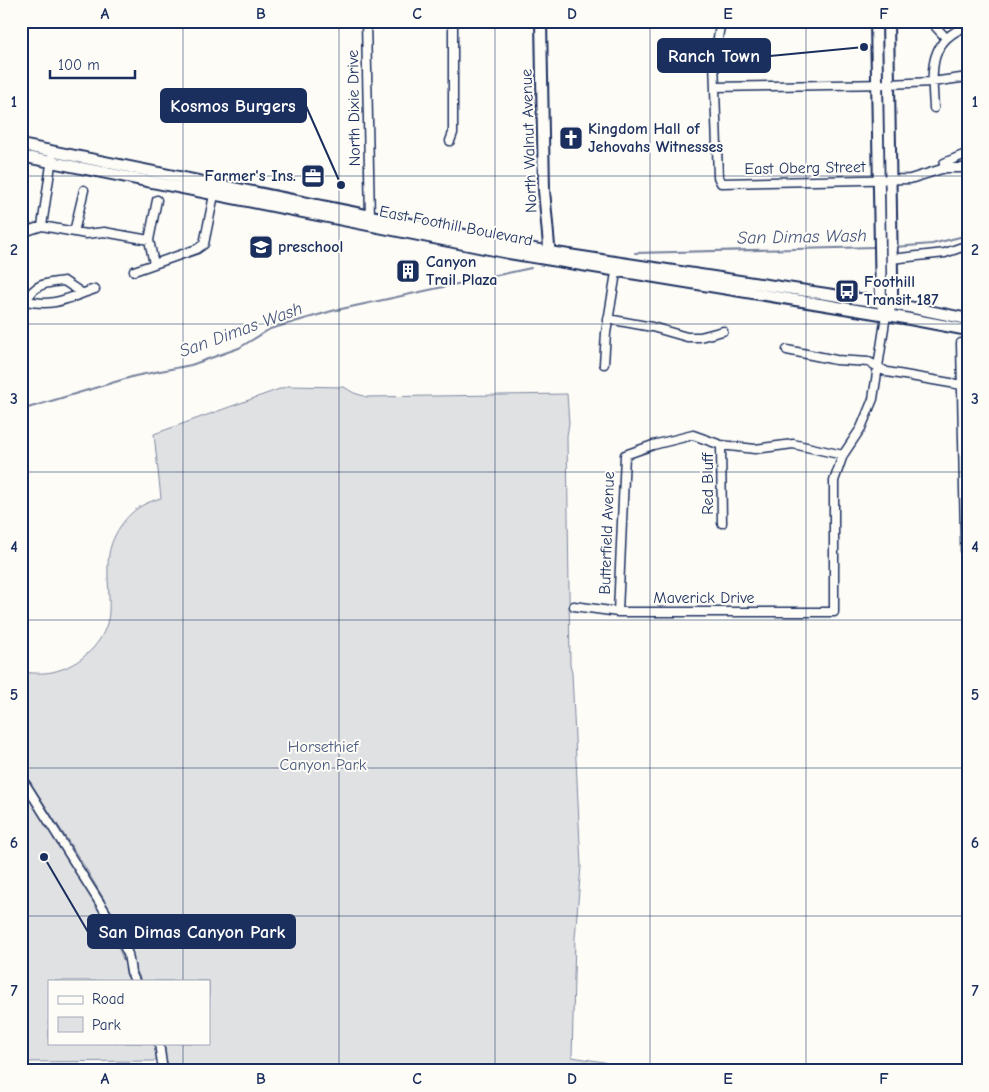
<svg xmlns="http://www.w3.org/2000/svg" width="989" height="1092" font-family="'Comic Neue',sans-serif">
<rect width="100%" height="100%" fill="#fdfcf7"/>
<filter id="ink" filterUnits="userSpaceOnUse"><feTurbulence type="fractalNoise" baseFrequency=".02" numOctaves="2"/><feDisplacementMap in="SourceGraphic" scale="10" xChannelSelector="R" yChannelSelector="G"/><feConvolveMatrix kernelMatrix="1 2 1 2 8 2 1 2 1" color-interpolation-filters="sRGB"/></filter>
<g filter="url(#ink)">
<!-- green -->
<path fill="#e0e1e3" stroke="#7e88a0" d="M 288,386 L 344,387 L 354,393 L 367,397 L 567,394 L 569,423 L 567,436 L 570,665 L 572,673 L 581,866 L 575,938 L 572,1057 L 604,1062 L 616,1071 L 171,1071 L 167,1061 L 164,1043 L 209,1043 L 209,981 L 141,981 L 119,925 L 85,867 L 21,768 L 21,672 C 31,673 42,674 52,672 C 80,666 107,642 109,612 C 110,593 106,573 109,554 C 112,535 126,514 143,505 C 148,502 155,500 161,498 L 154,434 Z
M 21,785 L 110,928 L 132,981 L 49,981 L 49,1043 L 154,1043 L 157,1061 L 21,1062 Z"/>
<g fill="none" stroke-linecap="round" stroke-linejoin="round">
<!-- stream -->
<path stroke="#76819c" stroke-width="2" d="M 895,247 L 932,244 L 968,235
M 635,253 L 875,247
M 21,410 L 135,376 L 191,365 L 239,348 L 270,329 L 332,311 L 531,268"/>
<!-- minor casing -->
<g stroke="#1b2f5e" stroke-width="11">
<path id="minor" d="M 366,21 L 370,219
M 721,21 L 714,60 L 718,177 L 721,183 L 910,179 L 945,168 L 968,168
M 934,25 L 946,38
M 715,87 L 889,84 L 932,82 L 968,77
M 934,108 C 932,72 927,40 968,26
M 450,141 L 453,133 L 453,21
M 943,169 L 944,163 L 968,153
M 42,226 L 53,151
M 74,232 L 84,190
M 21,233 L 42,226 L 86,234 L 104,232 L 149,240
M 891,259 L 945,253 L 968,245
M 154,264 L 149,240 L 157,200
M 134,271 L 197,249 L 204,244 L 215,190
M 26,301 C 35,283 46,283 64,281 L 82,293
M 21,304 L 26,301 C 55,307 68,298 95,289
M 608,319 L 652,327 L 687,337 L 700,337 L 723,331
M 961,343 L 966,584
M 787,350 L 836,360 L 869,362 L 887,372 L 962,385
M 604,364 L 606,333 L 617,267
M 721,445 L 722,523
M 574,606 L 618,612 L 834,612 L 834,481 L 843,455 L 861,428 L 873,399 L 886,315
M 618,612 L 625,455 L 653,445 L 693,435 L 721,445 L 755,449 L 793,444 L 843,455
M 21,777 L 113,924 L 128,954 L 131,972 L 135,981
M 159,1043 L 163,1071"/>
</g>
<!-- major casing -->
<g stroke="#1b2f5e" stroke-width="14">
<path id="major" d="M 541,21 L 544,190 L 550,257
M 876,21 L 881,303 L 883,307
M 888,21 L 892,275 L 892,304 L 889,310
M 21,145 L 549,252 L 899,305 L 968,319
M 21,156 L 509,253 L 899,317 L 968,330"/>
</g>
<!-- minor -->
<use href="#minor" stroke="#fdfcf7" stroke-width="8"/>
<!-- major -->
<use href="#major" stroke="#fdfcf7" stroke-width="10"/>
</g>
</g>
<!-- grid -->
<path fill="none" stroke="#1b2f5e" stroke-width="1" stroke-opacity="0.55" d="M 183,21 L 183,981M 339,21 L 339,1071M 495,21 L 495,1071M 650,21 L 650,1071M 806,21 L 806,1071M 21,176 L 968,176M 21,324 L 968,324M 21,472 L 968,472M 21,620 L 968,620M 21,768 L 968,768M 21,916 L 968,916M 183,1043 L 183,1071"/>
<!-- icons -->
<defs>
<g id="church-square" transform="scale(1.25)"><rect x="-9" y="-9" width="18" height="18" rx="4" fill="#1b2f5e" stroke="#fdfcf7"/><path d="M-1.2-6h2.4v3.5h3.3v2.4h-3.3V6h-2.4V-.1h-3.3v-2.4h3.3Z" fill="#fff"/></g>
<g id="office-square" transform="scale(1.25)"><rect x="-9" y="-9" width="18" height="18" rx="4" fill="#1b2f5e" stroke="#fdfcf7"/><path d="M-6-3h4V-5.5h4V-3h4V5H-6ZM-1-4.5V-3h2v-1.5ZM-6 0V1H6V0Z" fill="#fff"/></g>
<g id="school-square" transform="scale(1.25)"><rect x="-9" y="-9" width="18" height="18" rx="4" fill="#1b2f5e" stroke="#fdfcf7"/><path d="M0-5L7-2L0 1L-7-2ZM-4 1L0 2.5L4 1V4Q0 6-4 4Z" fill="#fff"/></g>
<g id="building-square" transform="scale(1.25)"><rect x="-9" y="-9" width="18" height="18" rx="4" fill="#1b2f5e" stroke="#fdfcf7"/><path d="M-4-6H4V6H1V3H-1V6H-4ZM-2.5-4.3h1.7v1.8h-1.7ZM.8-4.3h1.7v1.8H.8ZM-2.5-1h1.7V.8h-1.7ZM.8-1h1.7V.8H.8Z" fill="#fff"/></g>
<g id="bus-square" transform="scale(1.25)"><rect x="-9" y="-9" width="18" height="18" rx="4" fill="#1b2f5e" stroke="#fdfcf7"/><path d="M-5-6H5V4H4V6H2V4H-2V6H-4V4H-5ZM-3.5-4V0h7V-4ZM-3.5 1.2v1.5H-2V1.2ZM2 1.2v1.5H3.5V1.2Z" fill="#fff"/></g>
</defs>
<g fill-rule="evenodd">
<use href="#church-square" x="571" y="138"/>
<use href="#office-square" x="313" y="176"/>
<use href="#school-square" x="261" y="247"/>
<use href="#building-square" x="408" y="271"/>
<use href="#bus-square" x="847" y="291"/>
</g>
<g text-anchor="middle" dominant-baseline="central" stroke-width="4" stroke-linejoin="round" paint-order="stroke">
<!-- street labels -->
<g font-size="16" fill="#1b2f5e" stroke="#fdfcf7">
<text transform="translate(354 108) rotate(-91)">North Dixie Drive</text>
<text transform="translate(529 141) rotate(-92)">North Walnut Avenue</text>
<text transform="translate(805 168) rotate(-1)">East Oberg Street</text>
<text transform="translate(456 226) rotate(11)">East Foothill Boulevard</text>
<text transform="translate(708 484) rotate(-90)">Red Bluff</text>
<text transform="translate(607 533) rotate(-88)">Butterfield Avenue</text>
<text x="704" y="598">Maverick Drive</text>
</g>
<!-- poi labels -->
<g font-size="16" font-weight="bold" fill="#1b2f5e" stroke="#fdfcf7" text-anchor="start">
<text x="588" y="129">Kingdom Hall of<tspan x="588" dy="18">Jehovahs Witnesses</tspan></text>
<text x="296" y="176" text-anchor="end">Farmer's Ins.</text>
<text x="278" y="247">preschool</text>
<text x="426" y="262">Canyon<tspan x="426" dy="18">Trail Plaza</tspan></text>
<text x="864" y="282">Foothill<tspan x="864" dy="18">Transit 187</tspan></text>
</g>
<!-- park labels -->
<g font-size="16" fill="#4c5c7f" stroke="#fdfcf7">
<text x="323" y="747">Horsethief<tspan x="323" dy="18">Canyon Park</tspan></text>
</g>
<!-- water labels -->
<g font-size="18" font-style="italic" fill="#49587d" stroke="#fdfcf7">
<text transform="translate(802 237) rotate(-1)">San Dimas Wash</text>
<text transform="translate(241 330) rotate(-20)">San Dimas Wash</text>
</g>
</g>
<!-- callouts -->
<path fill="none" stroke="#1b2f5e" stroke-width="2" d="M864 47L770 56M341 185L306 106M44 857L88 932"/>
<g fill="#1b2f5e" stroke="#fdfcf7" stroke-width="2">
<circle cx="864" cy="47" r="5"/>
<circle cx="341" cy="185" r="5"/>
<circle cx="44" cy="857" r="5"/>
</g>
<g fill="#1b2f5e" stroke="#1b2f5e" stroke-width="2">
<rect x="658" y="39" width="112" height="33" rx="5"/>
<rect x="161" y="89" width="145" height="33" rx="5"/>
<rect x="88" y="915" width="207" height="33" rx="5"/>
</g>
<g font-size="18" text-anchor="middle" font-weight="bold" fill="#fff">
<text x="714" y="62">Ranch Town</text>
<text x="233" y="112">Kosmos Burgers</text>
<text x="192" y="938">San Dimas Canyon Park</text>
</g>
<!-- margin -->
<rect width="989" height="1092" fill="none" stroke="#fdfcf7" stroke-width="55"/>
<!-- legend -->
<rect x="48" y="980" width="162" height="65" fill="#fdfcf7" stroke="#a3aaba"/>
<rect x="58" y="996" width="25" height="8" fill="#fdfcf7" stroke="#a3aaba"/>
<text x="92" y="1004" font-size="15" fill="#1b2f5e">Road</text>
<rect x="58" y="1017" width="25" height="15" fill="#e0e1e3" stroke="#a3aaba"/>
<text x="92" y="1030" font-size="15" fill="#1b2f5e">Park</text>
<!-- scale -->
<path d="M50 70v8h85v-8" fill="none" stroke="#1b2f5e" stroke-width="2.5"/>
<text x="58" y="70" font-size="15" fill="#1b2f5e" stroke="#fdfcf7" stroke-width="4" paint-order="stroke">100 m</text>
<rect x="28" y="28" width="934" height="1036" fill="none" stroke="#1b2f5e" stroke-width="2"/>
<g font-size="16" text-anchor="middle" font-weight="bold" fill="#1b2f5e">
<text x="105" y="19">A</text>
<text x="261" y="19">B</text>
<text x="417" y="19">C</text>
<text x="572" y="19">D</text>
<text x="728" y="19">E</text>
<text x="884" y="19">F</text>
<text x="14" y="107">1</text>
<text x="975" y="107">1</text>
<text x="14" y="255">2</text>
<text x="975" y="255">2</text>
<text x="14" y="404">3</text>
<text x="975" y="404">3</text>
<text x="14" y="552">4</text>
<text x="975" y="552">4</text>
<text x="14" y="700">5</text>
<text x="975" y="700">5</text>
<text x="14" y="848">6</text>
<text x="975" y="848">6</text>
<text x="14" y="996">7</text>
<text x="975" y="996">7</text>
<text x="105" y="1084">A</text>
<text x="261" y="1084">B</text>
<text x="417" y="1084">C</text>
<text x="572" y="1084">D</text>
<text x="728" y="1084">E</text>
<text x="884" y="1084">F</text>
</g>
</svg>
